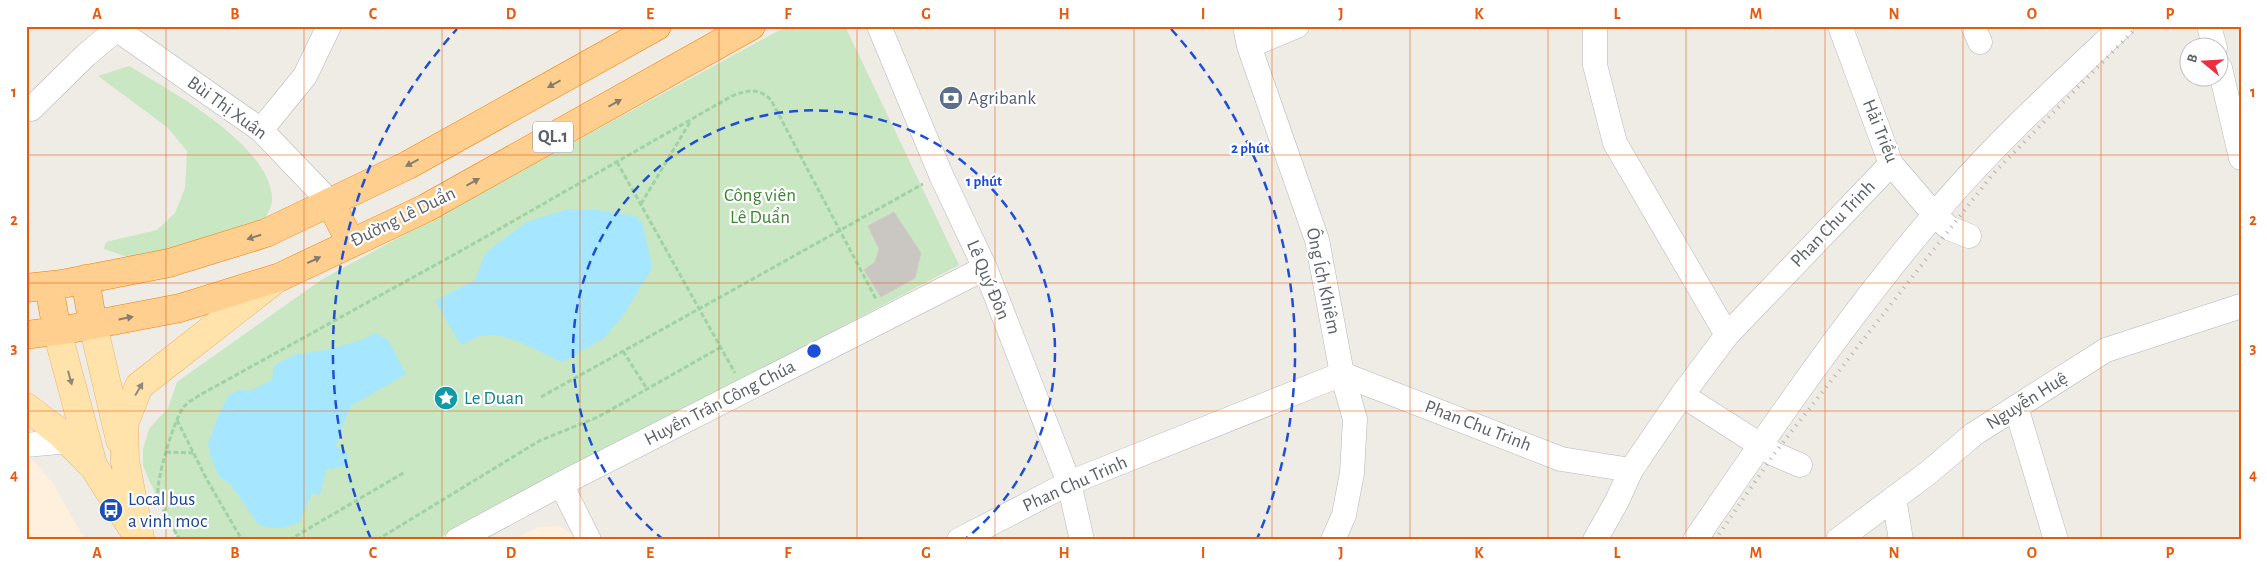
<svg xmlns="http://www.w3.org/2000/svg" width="2267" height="566" font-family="'Alegreya Sans',sans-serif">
<rect width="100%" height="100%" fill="#efebe5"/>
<!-- commercial -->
<path fill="#fef0dc" d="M 26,452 L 52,482 L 85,540 L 26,540 Z
M 558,526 L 573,534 L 576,540 L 512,540 L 537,527 Z"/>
<!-- green -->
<path fill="#c8e7c2" d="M 787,26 L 845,26 L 959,265 L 435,540 L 178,540 L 150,482 L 143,466 L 143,449 L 149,429 L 168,408 L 177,382 L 321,280 Z
M 129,66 C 171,91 268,144 272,197 C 273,205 267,215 263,222 L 146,257 L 127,257 L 104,249 L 106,242 L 157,230 L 175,213 L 185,188 L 187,151 L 167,127 L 98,76 Z"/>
<!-- water -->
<path fill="#a6e7ff" d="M 568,209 L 596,210 L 636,216 L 642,223 L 651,260 L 651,270 L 623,316 L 604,338 L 564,361 L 559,361 C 542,353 509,334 490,335 C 479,335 470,341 461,345 L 435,301 L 475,280 L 485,254 L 494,246 L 527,222 Z
M 375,333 L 388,340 L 406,374 L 351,406 C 347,413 337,440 336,447 L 345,451 L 349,455 L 345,466 L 326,470 L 320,495 L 312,493 L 300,522 C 286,528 272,531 258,524 L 231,485 L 219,477 L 210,455 L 208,444 L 219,414 L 229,395 L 240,390 L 250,391 L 272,380 L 274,366 L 296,354 L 327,350 L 362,340 Z"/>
<!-- building -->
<path fill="#cac6c1" stroke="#d4ccc3" d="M 894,212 L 921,253 L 915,278 L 881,297 L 864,270 L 875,262 L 879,249 L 868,226 Z"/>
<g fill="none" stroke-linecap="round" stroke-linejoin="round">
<!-- minor casing -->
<g stroke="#b3b7ba" stroke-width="25">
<path id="minor" d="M 112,26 L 261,130 L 330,202
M 879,26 L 941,175 L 985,268 L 1069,483 L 1082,540
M 1245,26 L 1249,46 L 1317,240 L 1342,374 L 1355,419 L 1352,473 L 1344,515 L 1333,540
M 1595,26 L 1595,65 L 1615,143 L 1727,335
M 1840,26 L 1891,164 L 1934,214 L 1949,228 L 1969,236
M 1973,26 L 1980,42
M 2209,26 L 2215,48
M 1249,46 L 1297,26
M 2220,68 L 2241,158
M 31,109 L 86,55 L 117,29
M 261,130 L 305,76 L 329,26
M 1682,395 L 1774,454 L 1800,465
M 2016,407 L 2056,540
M 26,445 L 69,441
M 561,484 L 589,540
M 1894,498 L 1901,540
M 457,540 L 561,484 L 985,268
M 959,540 L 1069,483 L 1342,374 L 1561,459 L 1631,470 L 1682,395 L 1727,335 L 1891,164
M 1595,540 L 1617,501 L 1631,470
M 1695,540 C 1771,429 1848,316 1935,214 C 1991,147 2058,86 2122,26
M 1838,540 L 1928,473 L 1974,434 L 2106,350 L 2241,306"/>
</g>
<!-- major casing -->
<g stroke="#f3af5b" stroke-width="29">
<path id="major" d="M 93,325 L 120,440
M 57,331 L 93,465
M 26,407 L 59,432 L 94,467 L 131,526
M 140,538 L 125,461 L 124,424 L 139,386 L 276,279"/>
</g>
<!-- highway casing -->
<g stroke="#f57f00" stroke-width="29">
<path id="highway" d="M 330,202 L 351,243
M 85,279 L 93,325
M 49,286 L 57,331
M 26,288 L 62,284 L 169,263 L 266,233 L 408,165 L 657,26
M 26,335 L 70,329 L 180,308 L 280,277 L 426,208 L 751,26"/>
</g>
<!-- path -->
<path stroke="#a1d2a5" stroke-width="3" stroke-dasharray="5 2.5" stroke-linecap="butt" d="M 617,162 L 735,373
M 641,204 L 690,122
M 623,351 L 647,389
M 541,397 L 923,184
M 177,420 L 207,480 L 242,540
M 166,452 L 193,453
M 180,540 C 172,526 161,510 158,494 C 156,480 174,420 183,408 C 186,403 193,400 198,396 L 466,248 L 732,96 C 748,90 758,87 771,100 L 876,299
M 289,540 L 405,472
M 377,540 L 539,441 L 598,417 L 721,347"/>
<!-- minor -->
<use href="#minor" stroke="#fff" stroke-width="24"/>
<!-- major -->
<use href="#major" stroke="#ffe3ab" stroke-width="28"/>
<!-- highway -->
<use href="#highway" stroke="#fecf8e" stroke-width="28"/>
<!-- rail -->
<path stroke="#b2b3b4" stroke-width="4" stroke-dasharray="1 6" stroke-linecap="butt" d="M 1715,540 L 1774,454 L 1992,175 L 2138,26"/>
</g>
<!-- one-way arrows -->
<defs><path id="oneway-solid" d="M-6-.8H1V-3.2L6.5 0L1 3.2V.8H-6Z" transform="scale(1.25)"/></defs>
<g fill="#857d70">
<use href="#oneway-solid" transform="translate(554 84) rotate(151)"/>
<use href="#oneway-solid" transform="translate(615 103) rotate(-29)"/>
<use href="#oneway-solid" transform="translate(412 163) rotate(152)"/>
<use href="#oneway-solid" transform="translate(473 182) rotate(-29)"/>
<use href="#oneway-solid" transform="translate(254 237) rotate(163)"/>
<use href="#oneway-solid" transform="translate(314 260) rotate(-25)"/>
<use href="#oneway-solid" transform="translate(126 318) rotate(-11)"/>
</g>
<g fill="#8e897b">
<use href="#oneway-solid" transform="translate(70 378) rotate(75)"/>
<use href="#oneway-solid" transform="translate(139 389) rotate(-59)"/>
</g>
<!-- grid -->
<path fill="none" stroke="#e8590c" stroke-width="1" stroke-opacity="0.55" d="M 166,26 L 166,540M 304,26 L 304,540M 442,26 L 442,540M 580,26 L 580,540M 719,26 L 719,540M 857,26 L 857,540M 995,26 L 995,540M 1134,26 L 1134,540M 1272,26 L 1272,540M 1410,26 L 1410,540M 1548,26 L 1548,540M 1686,26 L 1686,540M 1825,26 L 1825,540M 1963,26 L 1963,540M 2101,26 L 2101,540M 26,155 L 2241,155M 26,283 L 2241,283M 26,411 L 2241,411"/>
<!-- distance rings -->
<g fill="none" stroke="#1d4ed8" stroke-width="2.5" stroke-dasharray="9 6">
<path d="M664 540A241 241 0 1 1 964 540"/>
<path d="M371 539A481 481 0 0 1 457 29M1171 29A481 481 0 0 1 1257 539"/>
</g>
<!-- icons -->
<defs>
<g id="bank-disc" transform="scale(1.25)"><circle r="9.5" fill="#5c6f8a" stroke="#fff"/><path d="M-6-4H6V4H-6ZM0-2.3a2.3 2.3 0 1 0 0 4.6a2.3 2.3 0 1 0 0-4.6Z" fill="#fff"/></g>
<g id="sight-disc" transform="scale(1.25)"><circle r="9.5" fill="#0f9aa8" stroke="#fff"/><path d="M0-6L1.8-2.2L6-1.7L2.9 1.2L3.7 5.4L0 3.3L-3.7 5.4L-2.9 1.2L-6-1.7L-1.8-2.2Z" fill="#fff"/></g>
<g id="bus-disc" transform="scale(1.25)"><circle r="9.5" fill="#1a4fb4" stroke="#fff"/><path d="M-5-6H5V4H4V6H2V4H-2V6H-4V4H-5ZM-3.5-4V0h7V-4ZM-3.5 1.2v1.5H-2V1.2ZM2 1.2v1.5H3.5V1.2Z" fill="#fff"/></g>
</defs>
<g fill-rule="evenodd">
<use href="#bank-disc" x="951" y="98"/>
<use href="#sight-disc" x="446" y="398"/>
<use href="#bus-disc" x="111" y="510"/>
</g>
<g text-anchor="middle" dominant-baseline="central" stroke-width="4.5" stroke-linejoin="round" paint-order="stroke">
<!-- shield labels -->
<rect fill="#fff" stroke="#8e9194" stroke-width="1" x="533" y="121.5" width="40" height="31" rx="4"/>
<g font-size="18" font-weight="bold" fill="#5d6266">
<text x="553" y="137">QL.1</text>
</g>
<!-- service labels -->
<g font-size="19" fill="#4e5e75" stroke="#fff" text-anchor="start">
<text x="968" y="98">Agribank</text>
</g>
<!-- street labels -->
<g font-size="19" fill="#5d6266" stroke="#fff">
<text transform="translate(227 108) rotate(36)">Bùi Thị Xuân</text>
<text transform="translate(1880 131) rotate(68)">Hải Triều</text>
<text transform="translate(403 217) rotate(-26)">Đường Lê Duẩn</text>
<text transform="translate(1833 224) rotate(-46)">Phan Chu Trinh</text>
<text transform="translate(988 280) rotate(67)">Lê Quý Đôn</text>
<text transform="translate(1323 281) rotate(78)">Ông Ích Khiêm</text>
<text transform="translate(2027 401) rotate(-32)">Nguyễn Huệ</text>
<text transform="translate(720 403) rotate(-27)">Huyền Trân Công Chúa</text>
<text transform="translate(1478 426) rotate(21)">Phan Chu Trinh</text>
<text transform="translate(1075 484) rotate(-24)">Phan Chu Trinh</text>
</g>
<!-- park labels -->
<g font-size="19" fill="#3e8634" stroke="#fff">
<text x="760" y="195">Công viên<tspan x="760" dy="22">Lê Duẩn</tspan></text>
</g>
<!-- culture labels -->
<g font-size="19" fill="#0d838f" stroke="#fff" text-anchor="start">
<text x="464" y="398">Le Duan</text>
</g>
<!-- transit labels -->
<g font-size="19" fill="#164399" stroke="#fff" text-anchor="start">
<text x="128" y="499">Local bus<tspan x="128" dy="22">a vinh moc</tspan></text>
</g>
</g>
<circle cx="814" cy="351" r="8" fill="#1d4ed8" stroke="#fff" stroke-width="2.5"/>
<g font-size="15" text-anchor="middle" font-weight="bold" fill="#1d4ed8" stroke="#fff" stroke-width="4.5" stroke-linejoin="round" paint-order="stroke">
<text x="1250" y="153">2 phút</text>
<text x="984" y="186">1 phút</text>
</g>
<!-- border -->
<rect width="2267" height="566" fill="none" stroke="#ffffff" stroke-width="55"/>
<!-- north arrow -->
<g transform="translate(2204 62) rotate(288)"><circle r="24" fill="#ffffff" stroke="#bec0c2"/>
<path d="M0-4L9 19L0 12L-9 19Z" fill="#eb2f40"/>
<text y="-8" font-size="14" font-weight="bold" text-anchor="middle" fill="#5d6266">B</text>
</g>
<rect x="28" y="28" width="2212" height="510" fill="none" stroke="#e8590c" stroke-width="2"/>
<g font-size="16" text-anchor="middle" font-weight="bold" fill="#e8590c">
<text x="97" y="19">A</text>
<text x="235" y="19">B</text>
<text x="373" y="19">C</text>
<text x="511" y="19">D</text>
<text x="650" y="19">E</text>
<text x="788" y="19">F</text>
<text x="926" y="19">G</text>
<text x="1064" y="19">H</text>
<text x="1203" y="19">I</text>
<text x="1341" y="19">J</text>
<text x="1479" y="19">K</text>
<text x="1617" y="19">L</text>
<text x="1756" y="19">M</text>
<text x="1894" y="19">N</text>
<text x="2032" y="19">O</text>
<text x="2170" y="19">P</text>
<text x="14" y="97">1</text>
<text x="2253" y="97">1</text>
<text x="14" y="225">2</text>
<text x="2253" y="225">2</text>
<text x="14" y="353">3</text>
<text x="2253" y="353">3</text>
<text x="14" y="480">4</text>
<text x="2253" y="480">4</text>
<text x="97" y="558">A</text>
<text x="235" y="558">B</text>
<text x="373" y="558">C</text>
<text x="511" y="558">D</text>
<text x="650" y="558">E</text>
<text x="788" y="558">F</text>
<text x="926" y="558">G</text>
<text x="1064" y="558">H</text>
<text x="1203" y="558">I</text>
<text x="1341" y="558">J</text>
<text x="1479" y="558">K</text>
<text x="1617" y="558">L</text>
<text x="1756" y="558">M</text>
<text x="1894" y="558">N</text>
<text x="2032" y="558">O</text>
<text x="2170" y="558">P</text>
</g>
</svg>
